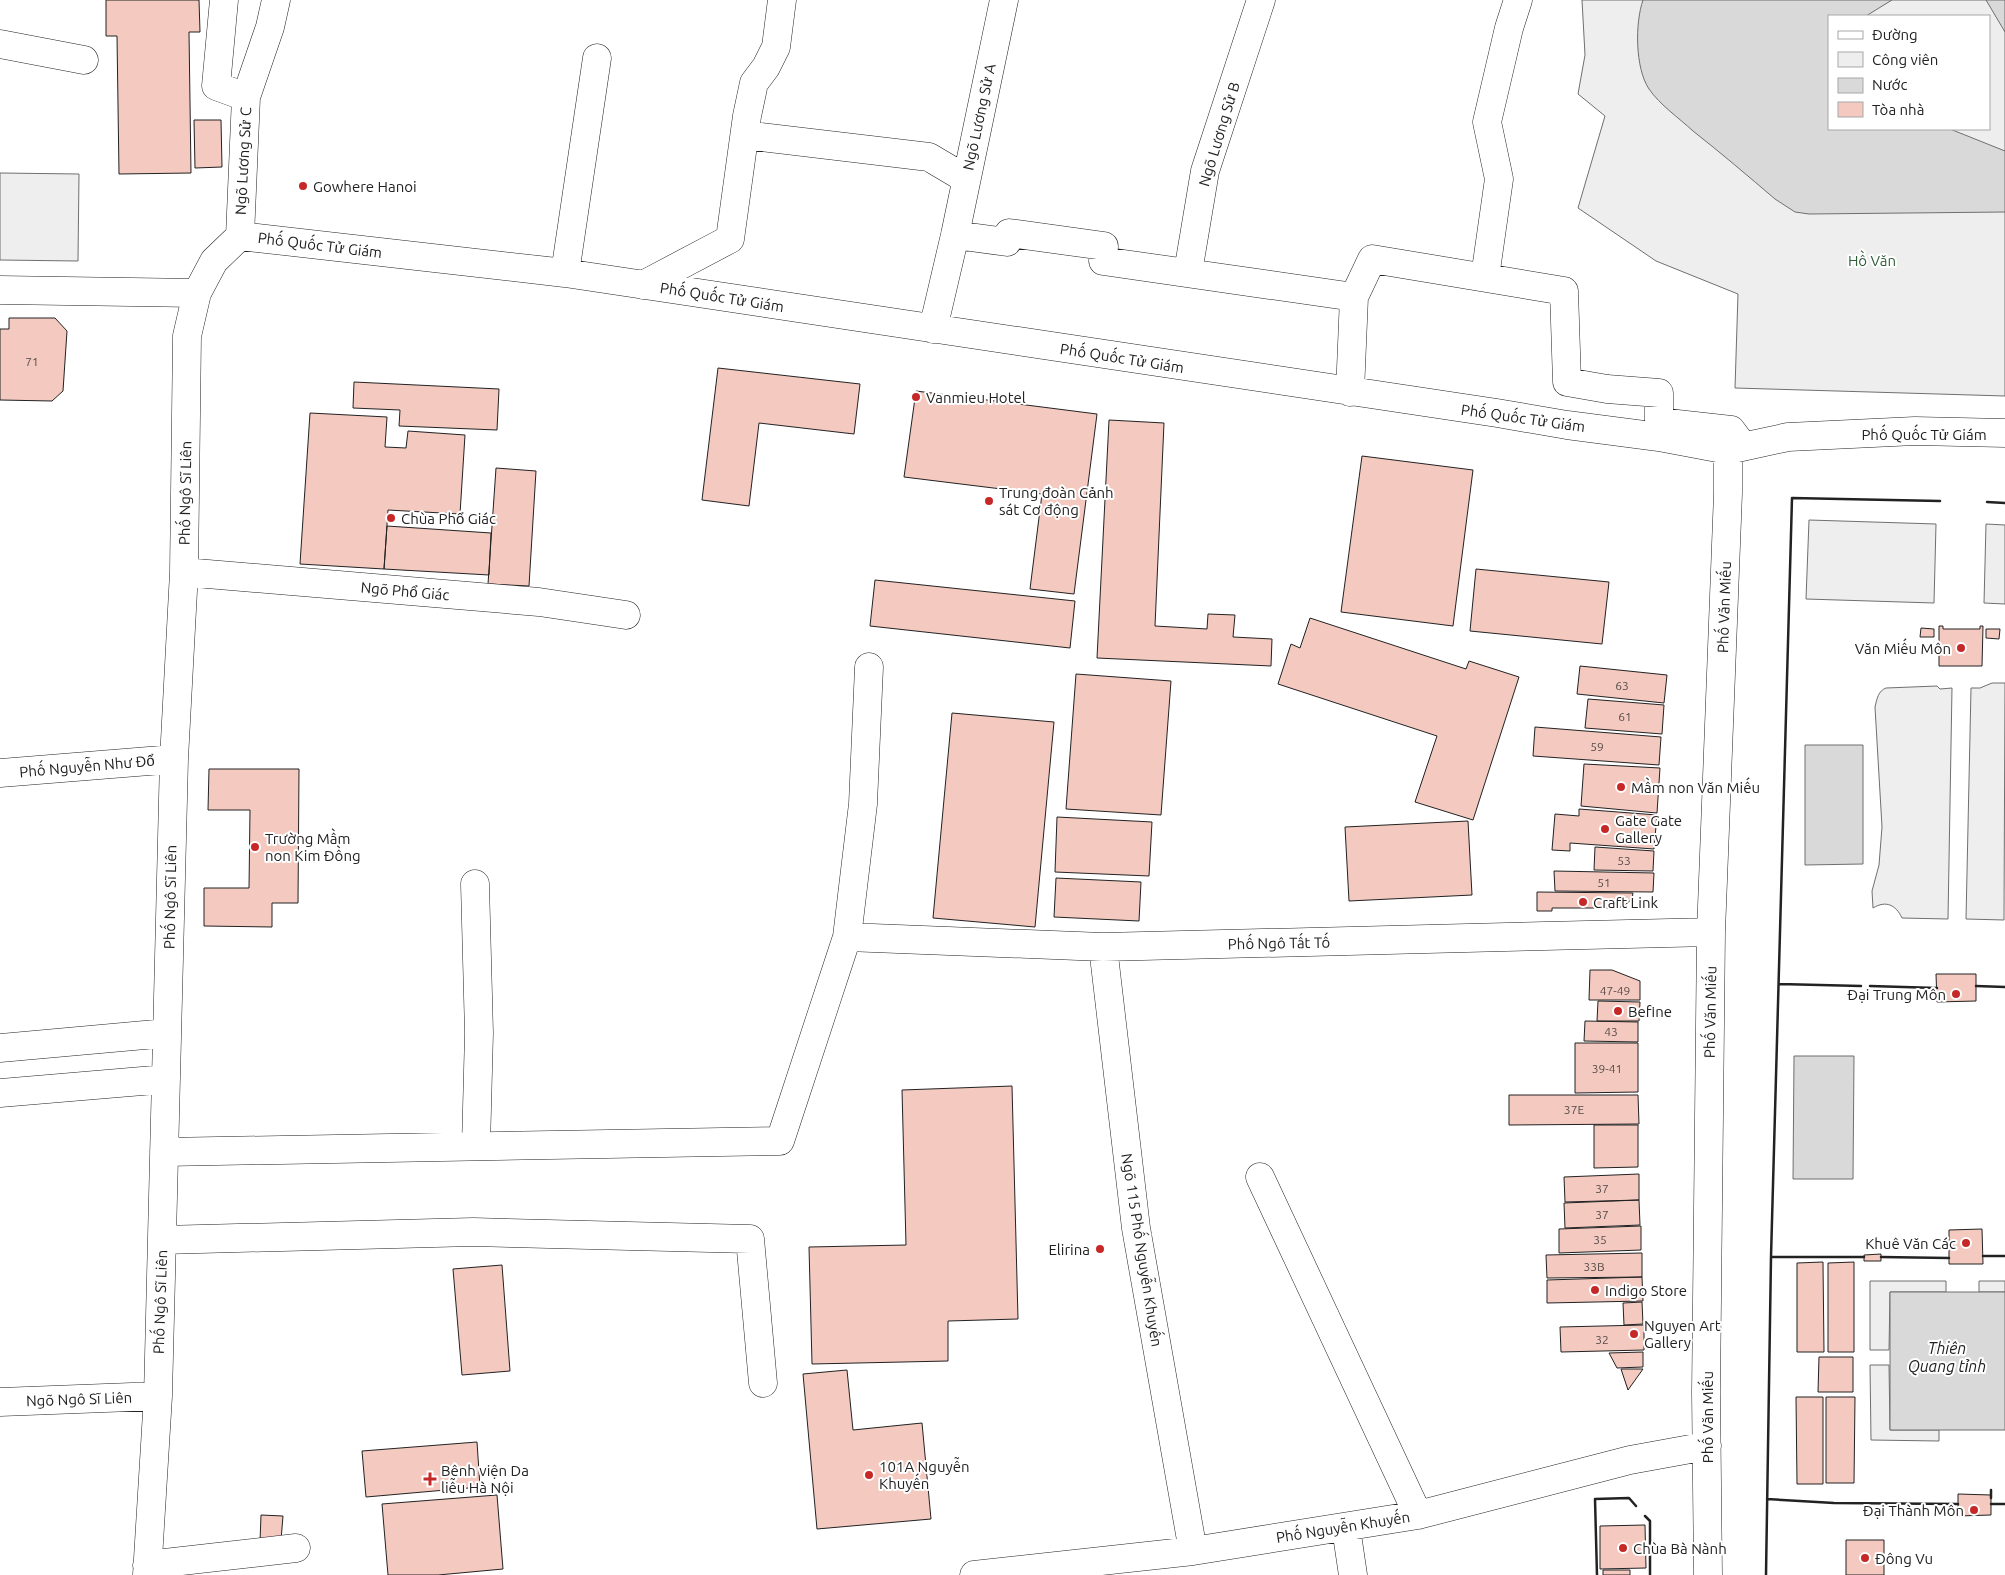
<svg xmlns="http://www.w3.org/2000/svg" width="2005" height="1575" font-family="Ubuntu,sans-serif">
<rect width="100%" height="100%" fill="#fff"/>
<!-- green -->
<path fill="#eee" stroke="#6f6f6f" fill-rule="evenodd" d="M 1582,0 L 2005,0 L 2005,396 L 1735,388 L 1738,294 L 1656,261 L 1578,208 L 1605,116 L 1578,94 L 1585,55 ZM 1829,16 L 1989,16 L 1989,129 L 1829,129 Z
M 0,173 L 79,174 L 78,261 L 0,260 Z
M 1809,520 L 1936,524 L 1934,603 L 1806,599 Z
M 1986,524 L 2005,525 L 2005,604 L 1984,603 Z
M 1992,683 L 2005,683 L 2004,920 L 1966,919 L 1971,688 L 1980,688 Z
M 1937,686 L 1940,689 L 1952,688 L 1948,919 L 1902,918 C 1896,905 1886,900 1873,908 L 1872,891 L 1879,865 L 1882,827 L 1875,707 C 1877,699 1878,691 1886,688 Z
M 1870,1281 L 1946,1281 L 1946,1292 L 1890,1292 L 1889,1350 L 1870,1350 Z
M 1979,1281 L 2005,1281 L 2005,1292 L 1979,1292 Z
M 1870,1365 L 1889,1365 L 1890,1430 L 1939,1430 L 1939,1441 L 1871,1440 Z"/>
<!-- water -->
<path fill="#d9d9d9" stroke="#6f6f6f" d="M 1643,0 L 1892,0 L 1866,16 L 1829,16 L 1829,129 L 1950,129 L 2005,151 L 2005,212 L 1809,214 L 1795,212 L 1775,199 C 1748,176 1721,153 1693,131 C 1679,118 1660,105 1649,89 C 1635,68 1635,23 1643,0 Z
M 1986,0 L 2005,0 L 2005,32 Z
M 1805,745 L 1863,745 L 1863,864 L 1805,865 Z
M 1794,1056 L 1854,1056 L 1853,1179 L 1793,1179 Z
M 1890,1292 L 2005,1292 L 2005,1430 L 1890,1430 Z"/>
<!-- building -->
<path fill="#f3c9c0" stroke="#222" d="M 106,0 L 199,0 L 200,32 L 189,32 L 191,173 L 119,174 L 117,36 L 106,36 Z
M 194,120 L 221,120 L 222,167 L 195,168 Z
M 9,318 L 55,318 L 67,331 L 63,391 L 52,401 L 0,400 L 0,329 L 9,329 Z
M 718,368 L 860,384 L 854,434 L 759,423 L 749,506 L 702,500 Z
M 354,382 L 499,389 L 497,430 L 399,426 L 400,410 L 353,408 Z
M 916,391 L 1097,414 L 1074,594 L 1030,589 L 1042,494 L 904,477 Z
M 310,413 L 387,417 L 385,447 L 406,448 L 408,431 L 465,435 L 460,514 L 388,510 L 384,569 L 300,564 Z
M 1109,420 L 1164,423 L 1155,626 L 1207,629 L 1208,614 L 1235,615 L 1233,637 L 1272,639 L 1271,666 L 1097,658 Z
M 1362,456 L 1473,470 L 1453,626 L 1341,612 Z
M 496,468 L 536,471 L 529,586 L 488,584 Z
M 387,526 L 491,533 L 489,575 L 384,569 Z
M 1476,569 L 1609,582 L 1602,644 L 1470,631 Z
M 875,580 L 1075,601 L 1070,648 L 870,626 Z
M 1310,618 L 1466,669 L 1469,661 L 1519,677 L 1473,820 L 1415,802 L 1437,736 L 1278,684 L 1291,644 L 1300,648 Z
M 1939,626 L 1943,626 L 1943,629 L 1980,629 L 1980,626 L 1983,626 L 1982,666 L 1939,666 Z
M 1921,628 L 1934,629 L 1934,637 L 1920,637 Z
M 1986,629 L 2000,629 L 1999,639 L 1986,638 Z
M 1580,666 L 1667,675 L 1664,703 L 1577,694 Z
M 1076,674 L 1171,681 L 1161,815 L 1066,809 Z
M 1588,699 L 1664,705 L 1662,734 L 1585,728 Z
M 952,713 L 1054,722 L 1035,927 L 933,918 Z
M 1535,727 L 1661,737 L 1659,765 L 1533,756 Z
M 1584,764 L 1660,768 L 1657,813 L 1581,806 Z
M 209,769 L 299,769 L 298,903 L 272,903 L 272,927 L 204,926 L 204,888 L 249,888 L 250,810 L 208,810 Z
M 1579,809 L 1657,815 L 1654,849 L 1570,843 L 1570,851 L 1552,850 L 1555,814 L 1579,816 Z
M 1057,817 L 1152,822 L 1149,876 L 1055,872 Z
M 1468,821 L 1472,895 L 1349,901 L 1345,827 Z
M 1595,847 L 1654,851 L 1653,871 L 1594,870 Z
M 1554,871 L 1654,873 L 1653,892 L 1555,891 Z
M 1056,878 L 1141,882 L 1139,921 L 1054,917 Z
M 1537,892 L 1633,893 L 1632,899 L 1625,905 L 1618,908 L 1552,908 L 1552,911 L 1537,911 Z
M 1590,970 L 1612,970 L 1640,981 L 1640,1000 L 1589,1000 Z
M 1936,974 L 1976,974 L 1976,1001 L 1937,1002 Z
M 1598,1001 L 1640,1002 L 1639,1021 L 1597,1021 Z
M 1585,1021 L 1638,1022 L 1638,1042 L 1584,1041 Z
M 1575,1043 L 1638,1043 L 1638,1092 L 1575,1093 Z
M 1012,1086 L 1018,1319 L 948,1321 L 948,1361 L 812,1364 L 809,1247 L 906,1245 L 902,1090 Z
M 1509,1095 L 1638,1095 L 1639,1124 L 1509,1125 Z
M 1594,1125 L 1638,1125 L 1638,1167 L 1594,1168 Z
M 1639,1174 L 1639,1200 L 1565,1202 L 1564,1177 Z
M 1639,1200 L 1640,1225 L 1565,1228 L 1564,1203 Z
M 1641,1226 L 1641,1250 L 1559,1253 L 1559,1229 Z
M 1982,1229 L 1983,1264 L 1949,1264 L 1949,1230 Z
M 1642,1253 L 1642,1277 L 1547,1278 L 1546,1255 Z
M 1881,1254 L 1881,1261 L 1864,1261 L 1864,1255 Z
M 1823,1262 L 1824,1352 L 1797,1352 L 1797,1263 Z
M 1854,1262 L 1854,1352 L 1828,1352 L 1828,1263 Z
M 502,1265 L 510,1371 L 462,1375 L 453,1269 Z
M 1642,1277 L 1643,1301 L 1547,1303 L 1547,1280 Z
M 1642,1302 L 1643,1324 L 1624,1325 L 1623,1303 Z
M 1644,1325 L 1644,1350 L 1561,1352 L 1560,1327 Z
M 1643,1352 L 1643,1367 L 1617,1368 L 1609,1353 Z
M 1819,1357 L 1853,1357 L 1853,1392 L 1818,1392 Z
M 1621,1369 L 1643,1369 L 1628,1390 Z
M 847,1370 L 853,1430 L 922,1423 L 931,1519 L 817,1529 L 803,1374 Z
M 1796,1397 L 1823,1397 L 1823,1484 L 1797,1484 Z
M 1826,1397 L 1855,1397 L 1854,1483 L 1826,1483 Z
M 477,1442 L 480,1487 L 366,1497 L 362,1451 Z
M 1958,1494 L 1991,1495 L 1991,1515 L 1958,1516 Z
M 497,1495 L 503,1569 L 438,1575 L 388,1575 L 382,1504 Z
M 261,1515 L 283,1516 L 281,1540 L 260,1542 Z
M 1645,1525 L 1646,1568 L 1600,1569 L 1600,1526 Z
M 1846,1540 L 1884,1540 L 1884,1575 L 1846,1575 Z
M 1603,1570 L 1630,1570 L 1630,1575 L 1603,1575 Z"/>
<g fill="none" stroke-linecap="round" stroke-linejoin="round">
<!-- minor casing -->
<g stroke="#222" stroke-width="29">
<path id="minor" d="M 224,0 L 216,86 L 246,97
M 0,44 L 84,60
M 745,135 L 929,157 L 966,179
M 955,235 L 1007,242 L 1009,233 L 1104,246 L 1103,261 L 1354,297 L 1372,259 L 1564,291 L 1567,382 L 1607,389 L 1659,393 L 1659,422 L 1731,430 L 1743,446
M 240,236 L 565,273 L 1497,413 L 1567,425 L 1659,437 L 1728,450 L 1788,437 L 1915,431 L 2005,433
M 240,236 L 246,97 L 270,27 L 276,0
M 1188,272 L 1205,171 L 1261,0
M 565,273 L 597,58
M 1485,277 L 1499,179 L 1487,122 L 1509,28 L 1518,0
M 643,285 L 730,239 L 747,116 L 754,83 L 766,67 L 776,47 L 782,0
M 0,290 L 197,293
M 933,329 L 955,235 L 1004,0
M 1350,392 L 1354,297
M 184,572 L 539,602 L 626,615
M 0,773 L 174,759
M 475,884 L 479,1033 L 476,1146
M 847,937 L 1103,947 L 1711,932
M 1103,947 L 1136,1228 L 1193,1551
M 0,1048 L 167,1033
M 0,1093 L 166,1079
M 164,1152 L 780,1141 L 847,937 L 863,804 L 869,667
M 1260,1177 L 1418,1515
M 162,1240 L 473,1232 L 750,1239 L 763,1383
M 0,1402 L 158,1396
M 1346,1528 L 1353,1575
M 147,1565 L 296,1548
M 147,1575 L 158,1396 L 174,759 L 184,572 L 187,336 L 197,293 L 214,261 L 240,236
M 974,1575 L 1193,1551 L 1418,1515 L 1630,1460 L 1707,1446
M 1708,1575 L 1706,1392 L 1711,932 L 1728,493 L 1728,450"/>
</g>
<!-- minor -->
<use href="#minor" stroke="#fff" stroke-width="28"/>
<!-- wall -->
<path stroke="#222" stroke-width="2.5" d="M 1987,502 L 2005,503
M 1779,984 L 1861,986
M 1870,986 L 1937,988
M 1976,986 L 2005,987
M 1983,1256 L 2005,1256
M 1771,1257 L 1864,1257
M 1881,1257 L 1949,1258
M 1991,1498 L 1991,1490
M 1767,1499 L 1834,1503 L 1958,1504
M 1991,1504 L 2005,1504
M 1645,1516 L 1650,1521 L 1650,1575
M 1597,1575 L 1595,1499 L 1629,1498 L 1636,1506
M 1766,1575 L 1771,1257 L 1792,498 L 1940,501"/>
</g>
<!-- markers -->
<g fill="#c62828" stroke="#fff" stroke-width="2">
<circle cx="303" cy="186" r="5"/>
<circle cx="916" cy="397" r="5"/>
<circle cx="989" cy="501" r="5"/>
<circle cx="391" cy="518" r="5"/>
<circle cx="1961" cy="648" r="5"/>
<circle cx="1621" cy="787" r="5"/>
<circle cx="1605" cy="829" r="5"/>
<circle cx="255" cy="847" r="5"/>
<circle cx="1583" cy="902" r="5"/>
<circle cx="1956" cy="994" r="5"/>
<circle cx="1618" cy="1011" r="5"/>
<circle cx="1966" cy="1243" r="5"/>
<circle cx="1100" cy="1249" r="5"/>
<circle cx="1595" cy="1290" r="5"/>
<circle cx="1634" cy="1334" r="5"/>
<circle cx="869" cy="1475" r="5"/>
<path d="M427.5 1471.5h5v5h5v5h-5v5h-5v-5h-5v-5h5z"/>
<circle cx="1974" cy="1510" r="5"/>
<circle cx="1623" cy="1548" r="5"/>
<circle cx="1865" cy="1558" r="5"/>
</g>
<g text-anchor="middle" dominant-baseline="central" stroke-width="4" stroke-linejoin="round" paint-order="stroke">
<!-- number labels -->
<g font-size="12" fill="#564c4a">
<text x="32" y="361">71</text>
<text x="1622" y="685">63</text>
<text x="1625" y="716">61</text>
<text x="1597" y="746">59</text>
<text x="1624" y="860">53</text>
<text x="1604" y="882">51</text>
<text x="1615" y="990">47-49</text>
<text x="1611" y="1031">43</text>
<text x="1607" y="1068">39-41</text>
<text x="1574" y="1109">37E</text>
<text x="1602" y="1188">37</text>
<text x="1602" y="1214">37</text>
<text x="1600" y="1239">35</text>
<text x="1594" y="1266">33B</text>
<text x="1602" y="1339">32</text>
</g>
<!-- street labels -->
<g font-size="15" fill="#222" stroke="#fff">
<text transform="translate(979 117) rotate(-78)">Ngõ Lương Sử A</text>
<text transform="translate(1219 134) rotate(-73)">Ngõ Lương Sử B</text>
<text transform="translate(243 161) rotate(-87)">Ngõ Lương Sử C</text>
<text transform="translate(320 245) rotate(7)">Phố Quốc Tử Giám</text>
<text transform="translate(722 297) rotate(9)">Phố Quốc Tử Giám</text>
<text transform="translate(1122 358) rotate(9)">Phố Quốc Tử Giám</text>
<text transform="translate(1523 418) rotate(8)">Phố Quốc Tử Giám</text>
<text x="1924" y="434">Phố Quốc Tử Giám</text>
<text transform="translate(185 493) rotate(-89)">Phố Ngô Sĩ Liên</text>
<text transform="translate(405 591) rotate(5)">Ngõ Phổ Giác</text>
<text transform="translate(1724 607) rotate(-88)">Phố Văn Miếu</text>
<text transform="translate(87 766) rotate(-5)">Phố Nguyễn Như Đổ</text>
<text transform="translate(170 897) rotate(-89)">Phố Ngô Sĩ Liên</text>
<text transform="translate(1279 943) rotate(-1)">Phố Ngô Tất Tố</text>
<text transform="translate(1710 1012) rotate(-89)">Phố Văn Miếu</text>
<text transform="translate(1142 1250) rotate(81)">Ngõ 115 Phố Nguyễn Khuyến</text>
<text transform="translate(160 1302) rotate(-88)">Phố Ngô Sĩ Liên</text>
<text transform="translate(79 1399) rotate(-2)">Ngõ Ngô Sĩ Liên</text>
<text transform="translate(1707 1417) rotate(-90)">Phố Văn Miếu</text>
<text transform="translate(1343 1527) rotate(-9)">Phố Nguyễn Khuyến</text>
</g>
<!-- poi labels -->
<g font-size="15" fill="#222" stroke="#fff" text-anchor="start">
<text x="313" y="186">Gowhere Hanoi</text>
<text x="926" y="397">Vanmieu Hotel</text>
<text x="999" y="492">Trung đoàn Cảnh<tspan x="999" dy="17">sát Cơ động</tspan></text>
<text x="401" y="518">Chùa Phổ Giác</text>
<text x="1951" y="648" text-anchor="end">Văn Miếu Môn</text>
<text x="1631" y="787">Mầm non Văn Miếu</text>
<text x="1615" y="820">Gate Gate<tspan x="1615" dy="17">Gallery</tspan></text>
<text x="265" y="838">Trường Mầm<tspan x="265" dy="17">non Kim Đồng</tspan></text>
<text x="1593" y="902">Craft Link</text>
<text x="1946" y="994" text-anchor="end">Đại Trung Môn</text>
<text x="1628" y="1011">Befine</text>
<text x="1956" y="1243" text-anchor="end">Khuê Văn Các</text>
<text x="1090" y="1249" text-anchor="end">Elirina</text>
<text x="1605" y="1290">Indigo Store</text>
<text x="1644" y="1325">Nguyen Art<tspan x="1644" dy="17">Gallery</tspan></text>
<text x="879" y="1466">101A Nguyễn<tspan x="879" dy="17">Khuyến</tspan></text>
<text x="441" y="1470">Bệnh viện Da<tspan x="441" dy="17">liễu Hà Nội</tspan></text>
<text x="1964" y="1510" text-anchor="end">Đại Thành Môn</text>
<text x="1633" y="1548">Chùa Bà Nành</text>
<text x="1875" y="1558">Đông Vu</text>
</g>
<!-- park labels -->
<g font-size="15" fill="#2f5e38" stroke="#fff">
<text x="1872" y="260">Hồ Văn</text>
</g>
<!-- water labels -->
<g font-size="16" font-style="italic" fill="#222" stroke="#fff">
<text x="1947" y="1348">Thiên<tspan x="1947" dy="18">Quang tỉnh</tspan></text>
</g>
</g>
<!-- legend -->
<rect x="1828" y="15" width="162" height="115" fill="#ffffff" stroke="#a7a7a7"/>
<rect x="1838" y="31" width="25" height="8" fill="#ffffff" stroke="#a7a7a7"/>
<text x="1872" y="40" font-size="15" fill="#222222">Đường</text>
<rect x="1838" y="52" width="25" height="15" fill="#eeeeee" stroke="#a7a7a7"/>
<text x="1872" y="65" font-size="15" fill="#222222">Công viên</text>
<rect x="1838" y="78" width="25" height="15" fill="#d9d9d9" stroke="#a7a7a7"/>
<text x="1872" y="90" font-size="15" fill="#222222">Nước</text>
<rect x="1838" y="102" width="25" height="15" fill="#f3c9c0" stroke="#a7a7a7"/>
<text x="1872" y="115" font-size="15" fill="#222222">Tòa nhà</text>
</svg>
